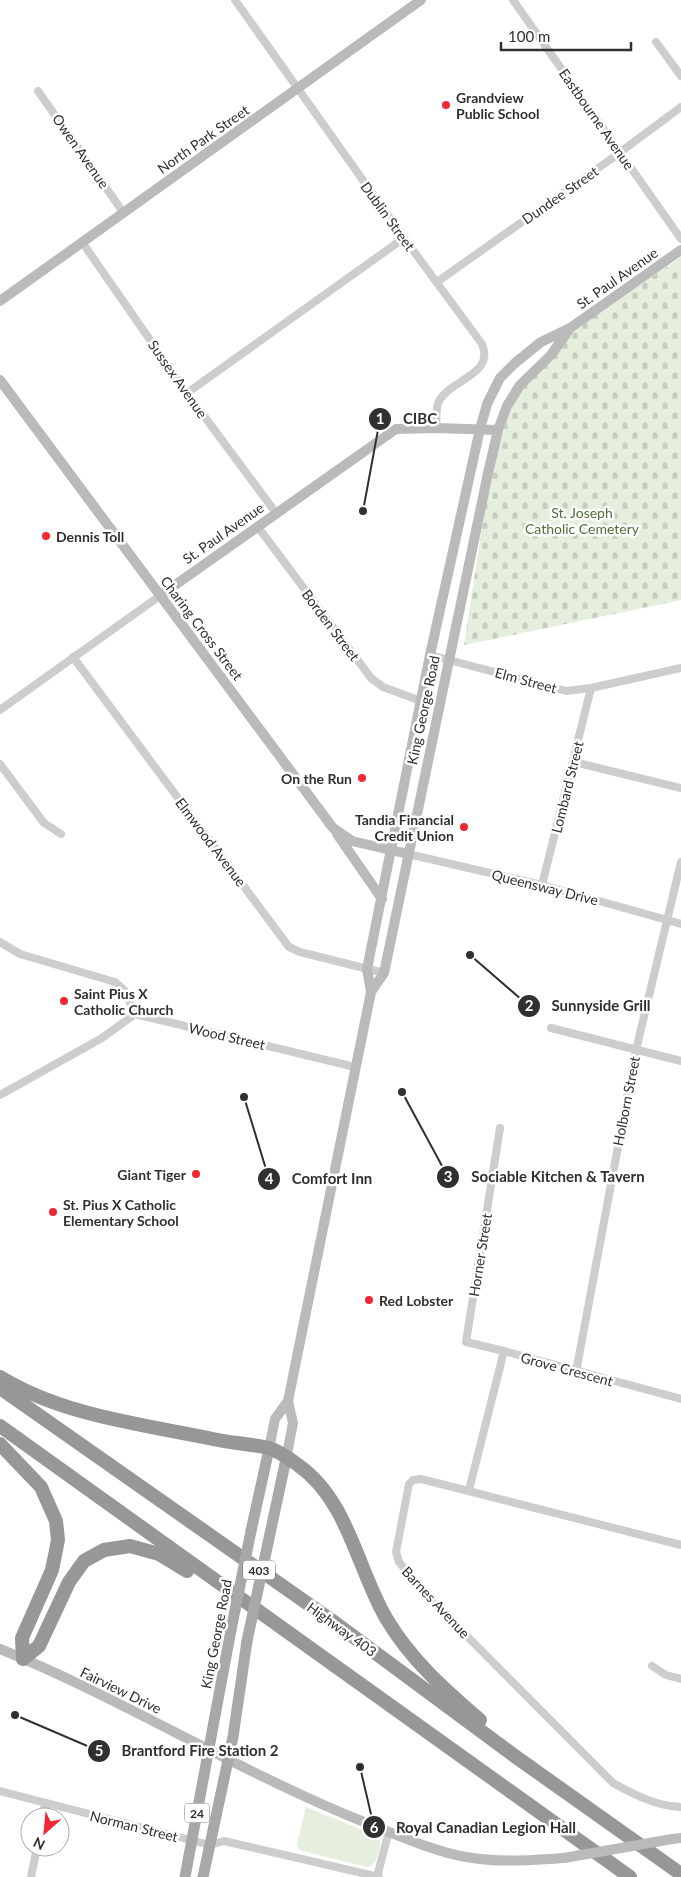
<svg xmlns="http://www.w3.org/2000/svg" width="681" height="1877" font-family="Lato,sans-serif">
<defs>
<pattern id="cemetery-stones" width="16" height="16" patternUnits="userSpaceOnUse" patternTransform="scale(1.25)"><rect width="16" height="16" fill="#e6eedd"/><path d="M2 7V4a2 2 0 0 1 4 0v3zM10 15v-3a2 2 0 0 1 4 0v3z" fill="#c6ccbe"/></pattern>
</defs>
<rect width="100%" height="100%" fill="#fff"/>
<!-- green -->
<path fill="#e6eedd" d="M 306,1807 L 375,1835 L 380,1841 C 380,1851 377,1865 367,1867 L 299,1850 L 297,1844 Z"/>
<!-- cemetery -->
<path fill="url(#cemetery-stones)" d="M 681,257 L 681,600 L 464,645 L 492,461 L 518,391 L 576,328 Z"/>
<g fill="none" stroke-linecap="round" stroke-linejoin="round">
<!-- street -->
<path stroke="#cdcdcd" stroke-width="8" d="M 235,0 L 404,238 L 482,344 C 495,375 451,379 439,401 C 435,408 437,420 436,428
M 513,0 L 681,239
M 656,42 L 681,76
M 38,91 L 123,212
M 82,242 L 187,393 L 276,513
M 437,282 L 611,159 L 681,107
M 187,393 L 404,238
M 258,527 L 371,678 L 383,687 L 421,701
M 430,655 L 566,691 L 591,688 L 681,668
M 73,657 L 289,947 L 300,952 L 384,973
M 0,710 L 161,595
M 574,762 L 681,788
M 0,764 L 44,823 L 61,834
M 408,854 L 542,885 L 681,924
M 542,885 L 591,688
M 0,942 L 20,954 L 115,982 L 125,991 L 135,1014
M 551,1028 L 681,1061
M 0,1095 L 102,1038 L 135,1014 L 355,1067
M 500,1128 L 466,1342 L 504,1351
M 576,1372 L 636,1050 L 681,862
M 469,1490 L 504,1351 L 681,1399
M 681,1545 L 421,1479 L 413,1480 L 409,1484 L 396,1552 L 399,1562 L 428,1597 L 613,1783 C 635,1795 656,1806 681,1807
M 652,1666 L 666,1675 L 681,1679
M 0,1791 L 210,1845 L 224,1841 L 379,1877
M 42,1817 L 45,1803
M 31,1877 L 37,1847
M 377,1877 L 389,1831"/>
<!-- secondary -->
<path stroke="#bababa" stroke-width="10" d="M 0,301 L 421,0
M 0,380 L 333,828 L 352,841 L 408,854
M 161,595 L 396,429 L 436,428 L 498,430
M 337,834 L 382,899
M 371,992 L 367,969 L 430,655 L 480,429 L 487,404 L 500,378 L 515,363 L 541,342 L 570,328 L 681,250
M 269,1449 L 275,1419 L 288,1401 L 371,992 L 384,973 L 488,473 L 498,430 L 507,406 L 520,385 L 551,355 L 570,328
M 286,1459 L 293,1423 L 288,1401
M 0,1649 C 126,1700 242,1774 369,1824 C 400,1836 433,1851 466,1857 C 499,1863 531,1860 564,1858
M 672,1839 L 681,1838"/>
<!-- primary -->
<path stroke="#a8a8a8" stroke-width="11" d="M 251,1531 L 269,1449
M 268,1543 L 286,1459
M 185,1877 L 231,1630
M 203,1877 L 233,1737 L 247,1641"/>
<!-- highway -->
<path stroke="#979797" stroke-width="14" d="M 0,1377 C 64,1416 141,1424 213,1439 C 230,1443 252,1444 269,1448 C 278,1451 290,1459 298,1465 C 348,1500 357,1568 386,1618 C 410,1659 444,1689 480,1720
M 0,1388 L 331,1620 L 516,1757 L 681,1874
M 0,1426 L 630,1877
M 0,1444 L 41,1487 L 56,1521 L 58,1540 L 52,1570 L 22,1638 L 23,1659
M 23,1659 L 39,1646 L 69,1582 L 84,1561 L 104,1550 L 130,1546 L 159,1554 L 187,1571"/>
<!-- secondary-bridge -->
<path stroke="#bababa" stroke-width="10" d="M 564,1858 L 672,1839"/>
<!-- primary-bridge -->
<path stroke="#a8a8a8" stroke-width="11" d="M 231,1630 L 251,1531
M 247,1641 L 268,1543"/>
</g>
<!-- markers -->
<g fill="#f22635" stroke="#fff" stroke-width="2">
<circle cx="446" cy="105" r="5"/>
<circle cx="46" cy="536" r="5"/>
<circle cx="362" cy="778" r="5"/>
<circle cx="464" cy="827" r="5"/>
<circle cx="64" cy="1001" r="5"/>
<circle cx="196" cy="1174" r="5"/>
<circle cx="53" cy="1212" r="5"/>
<circle cx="369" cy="1300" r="5"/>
</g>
<g text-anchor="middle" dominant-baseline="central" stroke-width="5" stroke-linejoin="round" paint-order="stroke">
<!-- shield labels -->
<g fill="#fff" stroke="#6e6e6e" stroke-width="1">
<rect x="243" y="1560.5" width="32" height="19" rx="4"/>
<rect x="184.5" y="1803.5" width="25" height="19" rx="4"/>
</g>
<g font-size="12" font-weight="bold" fill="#303030">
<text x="259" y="1570">403</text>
<text x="197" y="1813">24</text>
</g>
<!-- poi labels -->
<g font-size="14" font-weight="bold" fill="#303030" stroke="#fff" text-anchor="start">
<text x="456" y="97">Grandview<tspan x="456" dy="16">Public School</tspan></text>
<text x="56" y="536">Dennis Toll</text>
<text x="352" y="778" text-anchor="end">On the Run</text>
<text x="454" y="819" text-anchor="end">Tandia Financial<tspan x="454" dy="16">Credit Union</tspan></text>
<text x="74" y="993">Saint Pius X<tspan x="74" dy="16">Catholic Church</tspan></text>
<text x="186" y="1174" text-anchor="end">Giant Tiger</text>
<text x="63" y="1204">St. Pius X Catholic<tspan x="63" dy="16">Elementary School</tspan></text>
<text x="379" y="1300">Red Lobster</text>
</g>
<!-- street labels -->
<g font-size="14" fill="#303030" stroke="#fff">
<text transform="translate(597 119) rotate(55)">Eastbourne Avenue</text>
<text transform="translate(203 139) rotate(-35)">North Park Street</text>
<text transform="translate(81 151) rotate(55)">Owen Avenue</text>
<text transform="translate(560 195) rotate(-35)">Dundee Street</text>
<text transform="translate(388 216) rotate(54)">Dublin Street</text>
<text transform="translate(617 278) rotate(-35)">St. Paul Avenue</text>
<text transform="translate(178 379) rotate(55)">Sussex Avenue</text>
<text transform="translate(223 533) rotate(-35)">St. Paul Avenue</text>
<text transform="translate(331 625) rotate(53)">Borden Street</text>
<text transform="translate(202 628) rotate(53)">Charing Cross Street</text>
<text transform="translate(526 680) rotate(15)">Elm Street</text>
<text transform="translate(423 710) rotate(-78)">King George Road</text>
<text transform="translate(567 787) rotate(-76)">Lombard Street</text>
<text transform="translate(211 842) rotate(53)">Elmwood Avenue</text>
<text transform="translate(545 887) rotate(14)">Queensway Drive</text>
<text transform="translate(227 1036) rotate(13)">Wood Street</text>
<text transform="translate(626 1101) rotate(-79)">Holborn Street</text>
<text transform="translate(480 1255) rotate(-81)">Horner Street</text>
<text transform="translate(567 1369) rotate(15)">Grove Crescent</text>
<text transform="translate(436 1602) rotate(47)">Barnes Avenue</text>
<text transform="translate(342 1629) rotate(36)">Highway 403</text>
<text transform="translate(216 1634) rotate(-79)">King George Road</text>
<text transform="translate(121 1690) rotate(26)">Fairview Drive</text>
<text transform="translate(134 1826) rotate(14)">Norman Street</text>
</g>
<!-- park labels -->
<g font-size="14" fill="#526f39" stroke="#fff">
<text x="582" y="512">St. Joseph<tspan x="582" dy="16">Catholic Cemetery</tspan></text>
</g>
</g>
<!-- callouts -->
<path fill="none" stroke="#303030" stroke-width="2" d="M363 511L380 419M470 955L529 1006M402 1092L448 1177M244 1097L269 1179M15 1715L99 1751M360 1767L374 1827"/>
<g fill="#303030" stroke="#fff" stroke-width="2">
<circle cx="363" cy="511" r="5"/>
<circle cx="470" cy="955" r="5"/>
<circle cx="402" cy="1092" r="5"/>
<circle cx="244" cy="1097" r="5"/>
<circle cx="15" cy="1715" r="5"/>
<circle cx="360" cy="1767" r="5"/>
<circle cx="380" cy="419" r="12"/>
<circle cx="529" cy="1006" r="12"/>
<circle cx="448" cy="1177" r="12"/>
<circle cx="269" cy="1179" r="12"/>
<circle cx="99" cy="1751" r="12"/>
<circle cx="374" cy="1827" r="12"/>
</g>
<g font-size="15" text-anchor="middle" font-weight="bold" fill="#fff">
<text x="380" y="424">1</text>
<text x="529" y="1011">2</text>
<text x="448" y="1182">3</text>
<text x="269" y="1184">4</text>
<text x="99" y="1756">5</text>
<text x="374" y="1833">6</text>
</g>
<g font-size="15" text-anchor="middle" font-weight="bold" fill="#303030" stroke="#fff" stroke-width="5" stroke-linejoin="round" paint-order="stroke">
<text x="420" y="424">CIBC</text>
<text x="601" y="1011">Sunnyside Grill</text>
<text x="558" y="1182">Sociable Kitchen &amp; Tavern</text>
<text x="332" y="1184">Comfort Inn</text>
<text x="200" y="1756">Brantford Fire Station 2</text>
<text x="486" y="1833">Royal Canadian Legion Hall</text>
</g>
<!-- north arrow -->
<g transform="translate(45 1832) rotate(207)"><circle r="24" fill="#ffffff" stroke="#acacac"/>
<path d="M0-4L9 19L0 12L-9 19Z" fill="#f22635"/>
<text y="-8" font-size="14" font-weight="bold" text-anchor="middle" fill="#303030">N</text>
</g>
<!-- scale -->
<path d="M501 42v8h130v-8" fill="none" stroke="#303030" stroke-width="2.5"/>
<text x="508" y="42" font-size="15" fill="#303030" stroke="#ffffff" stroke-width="4" paint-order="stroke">100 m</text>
</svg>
